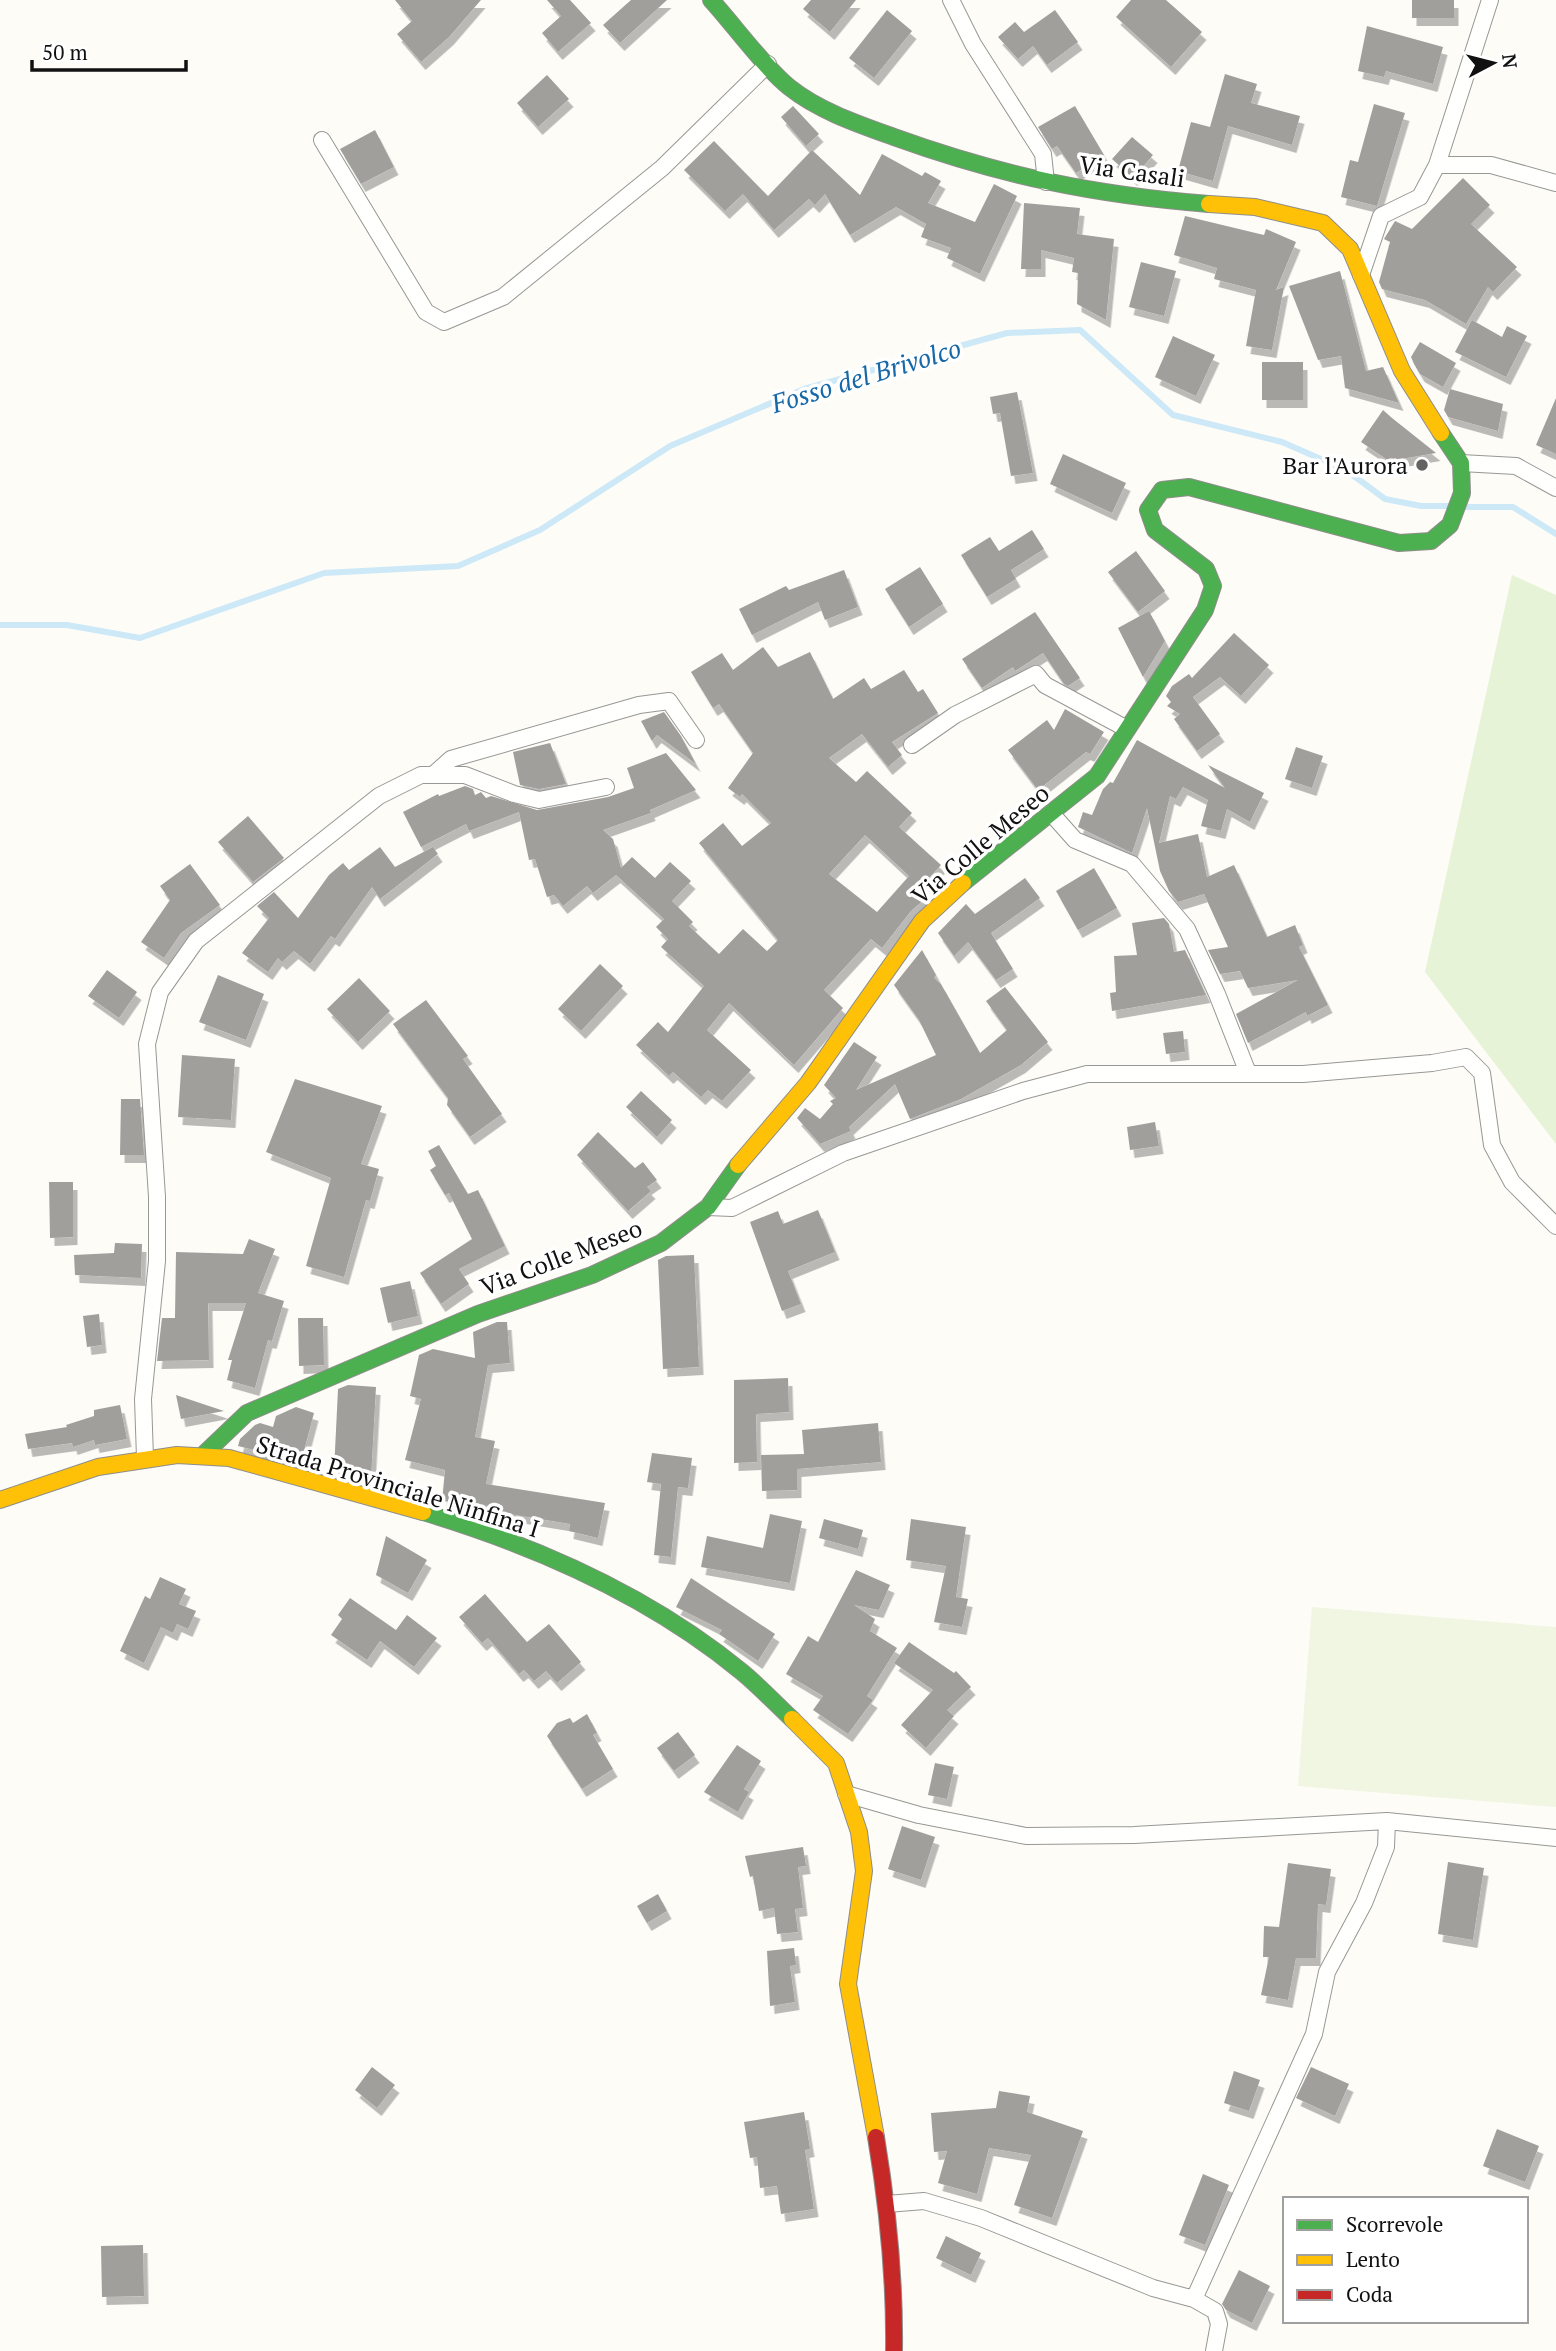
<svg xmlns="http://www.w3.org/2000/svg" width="1556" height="2351" font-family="'PT Serif',serif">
<defs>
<filter id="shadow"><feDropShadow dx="4.5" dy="8" stdDeviation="0" flood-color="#0004"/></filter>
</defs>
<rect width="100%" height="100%" fill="#fdfcf7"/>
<!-- green -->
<path fill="#e7f3d7" d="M 1512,575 L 1556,595 L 1556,1144 L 1425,972 Z"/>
<!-- pitch -->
<path fill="#f0f6e1" d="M 1312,1607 L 1556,1627 L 1556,1807 L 1298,1786 Z"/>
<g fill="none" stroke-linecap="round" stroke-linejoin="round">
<!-- stream -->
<path stroke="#cde8f7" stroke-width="6" d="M 1464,507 L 1513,507 L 1556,534
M 0,625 L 67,625 L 140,638 L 324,573 L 458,566 L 540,530 L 670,446 L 804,389 L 1007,333 L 1080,330 L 1173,415 L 1282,442 L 1346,470 L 1385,499 L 1421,506 L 1453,506"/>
</g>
<!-- building -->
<path fill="#a19f9c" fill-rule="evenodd" filter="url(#shadow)" d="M 395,0 L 481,0 L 449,37 L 421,62 L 397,34 L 412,21 Z
M 547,0 L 570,0 L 591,23 L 558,52 L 542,33 L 561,16 Z
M 631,0 L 667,0 L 620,43 L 603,25 Z
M 811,0 L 856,0 L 830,32 L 803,9 Z
M 1131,0 L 1166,0 L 1202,32 L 1171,67 L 1116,17 Z
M 1412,0 L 1454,0 L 1454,18 L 1412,18 Z
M 887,10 L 912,31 L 874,78 L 849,58 Z
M 1055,10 L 1078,42 L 1047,65 L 1033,46 L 1018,59 L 998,37 L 1015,22 L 1024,32 Z
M 1367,26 L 1443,47 L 1433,84 L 1386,71 L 1384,77 L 1358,71 Z
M 1225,74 L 1257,84 L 1251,103 L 1300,116 L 1292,145 L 1228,126 L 1213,181 L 1178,171 L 1191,122 L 1210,127 Z
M 547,75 L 569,99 L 538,127 L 517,103 Z
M 1374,104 L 1405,113 L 1377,206 L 1341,197 L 1350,160 L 1358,162 Z
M 793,106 L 819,134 L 806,146 L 781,117 Z
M 1075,106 L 1104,155 L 1076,173 L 1057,146 L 1052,149 L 1038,127 Z
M 375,130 L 394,167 L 361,184 L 340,149 Z
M 1132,137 L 1153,155 L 1133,178 L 1112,159 Z
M 714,141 L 768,196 L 812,150 L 860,195 L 882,154 L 922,176 L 925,172 L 941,181 L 928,203 L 975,222 L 994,184 L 1017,196 L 980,274 L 947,258 L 951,248 L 921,237 L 926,224 L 896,207 L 850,235 L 825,194 L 815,205 L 809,199 L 774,230 L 743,194 L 725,211 L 684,170 Z
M 1463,178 L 1490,205 L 1471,224 L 1517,267 L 1493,292 L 1488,287 L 1466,324 L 1425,300 L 1382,289 L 1379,282 L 1390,242 L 1384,239 L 1395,221 L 1412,229 Z
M 1024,203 L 1080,208 L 1077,234 L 1114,239 L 1106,320 L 1077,304 L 1078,273 L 1072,272 L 1074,258 L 1041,250 L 1041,269 L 1021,269 Z
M 1185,216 L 1264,235 L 1266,229 L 1296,242 L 1276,290 L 1284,287 L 1272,350 L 1246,346 L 1256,290 L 1214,279 L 1217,268 L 1174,255 Z
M 1141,262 L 1176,271 L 1164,316 L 1129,307 Z
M 1340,271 L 1366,371 L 1383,367 L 1399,403 L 1345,388 L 1341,356 L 1318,360 L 1289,286 Z
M 1472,320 L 1502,337 L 1507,326 L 1527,336 L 1506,377 L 1455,352 Z
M 1173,336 L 1215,355 L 1196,396 L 1155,377 Z
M 1420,342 L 1456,363 L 1443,387 L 1420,374 L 1414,364 L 1411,357 Z
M 1262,362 L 1303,362 L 1303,400 L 1262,400 Z
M 1450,389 L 1503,404 L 1498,431 L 1448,417 L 1444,410 Z
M 1017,392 L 1033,473 L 1011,476 L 1000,413 L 993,414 L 990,397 Z
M 1556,398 L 1556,454 L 1536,445 Z
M 1383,410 L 1392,418 L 1436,453 L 1389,461 L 1361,442 Z
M 1063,454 L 1126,483 L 1112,513 L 1050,484 Z
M 1032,530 L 1044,549 L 1011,570 L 1016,579 L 987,597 L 961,555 L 990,537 L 999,551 Z
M 1136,551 L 1165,591 L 1138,612 L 1108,572 Z
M 920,567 L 943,604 L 909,627 L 885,589 Z
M 844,570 L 858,607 L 825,620 L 818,602 L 752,635 L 739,609 L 786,586 L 789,590 Z
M 1149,611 L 1165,641 L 1143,677 L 1118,628 Z
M 1035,612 L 1080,678 L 1068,686 L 1064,684 L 1043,653 L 1015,671 L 1013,667 L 982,688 L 962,659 Z
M 1234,633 L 1269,665 L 1241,696 L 1220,677 L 1193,697 L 1220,734 L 1197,751 L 1174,719 L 1180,714 L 1167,706 L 1171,702 L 1166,696 L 1172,686 L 1189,674 L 1192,678 Z
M 763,647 L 778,667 L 810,652 L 833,699 L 864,678 L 871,689 L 904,670 L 918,692 L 923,689 L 938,713 L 892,742 L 902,755 L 888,767 L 862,734 L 829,758 L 856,782 L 867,771 L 912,813 L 899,827 L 941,865 L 918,890 L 927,897 L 911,911 L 882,948 L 871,939 L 824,990 L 843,1008 L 794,1065 L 729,1003 L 707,1030 L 751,1070 L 722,1101 L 708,1090 L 701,1097 L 673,1072 L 669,1076 L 636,1045 L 658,1022 L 668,1032 L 704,986 L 661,947 L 668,939 L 656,927 L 664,919 L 616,875 L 593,893 L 587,886 L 563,906 L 554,895 L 547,897 L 535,859 L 529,860 L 519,812 L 469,831 L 466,824 L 421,847 L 403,812 L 438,794 L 439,796 L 465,786 L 473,789 L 475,795 L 481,792 L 486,798 L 491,796 L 537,810 L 608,797 L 634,788 L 627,768 L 666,753 L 696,790 L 650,810 L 651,813 L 603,830 L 613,839 L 621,868 L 632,857 L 655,878 L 670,862 L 691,881 L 672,901 L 693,922 L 689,926 L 719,954 L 743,929 L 767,951 L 778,940 L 699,843 L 723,823 L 742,846 L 771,823 L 742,794 L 740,797 L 728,788 L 753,753 L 719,704 L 713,708 L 691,672 L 722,653 L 733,670 ZM 865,835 L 909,876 L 877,912 L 829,874 Z
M 1065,709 L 1104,732 L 1090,754 L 1086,752 L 1038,790 L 1008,750 L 1047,720 L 1054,730 Z
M 664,712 L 681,736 L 696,764 L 657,735 L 652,741 L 641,721 Z
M 1137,740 L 1225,788 L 1208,765 L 1264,793 L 1250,822 L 1227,809 L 1221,831 L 1201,826 L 1208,800 L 1183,787 L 1176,799 L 1170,796 L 1159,843 L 1198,834 L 1207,877 L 1234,865 L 1267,937 L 1295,925 L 1303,945 L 1299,947 L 1328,1005 L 1307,1016 L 1306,1012 L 1248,1043 L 1236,1014 L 1298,980 L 1248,988 L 1240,971 L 1220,974 L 1208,950 L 1228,947 L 1204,894 L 1178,902 L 1169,891 L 1160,871 L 1147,808 L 1132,853 L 1078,827 L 1083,812 L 1092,815 L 1103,789 L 1110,782 L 1113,783 Z
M 550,743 L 566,784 L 539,789 L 520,785 L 513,752 Z
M 1296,747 L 1323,756 L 1312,788 L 1285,779 Z
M 248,816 L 284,858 L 253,882 L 218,842 Z
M 380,847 L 395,867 L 433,847 L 438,854 L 380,899 L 372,887 L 335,939 L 331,936 L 310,964 L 294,951 L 282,962 L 278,958 L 268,972 L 242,953 L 269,918 L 257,906 L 274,892 L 298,918 L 329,875 L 343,863 L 349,870 Z
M 190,864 L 220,905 L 181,933 L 164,958 L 141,942 L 170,900 L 160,886 Z
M 1094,868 L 1117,908 L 1078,930 L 1056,891 Z
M 1025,878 L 1040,898 L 991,933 L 1013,969 L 996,980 L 968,942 L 954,956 L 938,933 L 966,904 L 975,914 Z
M 1164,918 L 1169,924 L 1174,952 L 1185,950 L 1206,995 L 1112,1011 L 1110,993 L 1116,992 L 1114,956 L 1137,955 L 1132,923 Z
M 922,950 L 936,975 L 934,978 L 941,984 L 980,1053 L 1007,1030 L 986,1001 L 1005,987 L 1048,1042 L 1021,1065 L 961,1099 L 910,1119 L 895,1084 L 849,1127 L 851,1131 L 820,1144 L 797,1118 L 805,1108 L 820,1119 L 833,1104 L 830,1101 L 836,1098 L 824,1085 L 854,1042 L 877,1057 L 856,1090 L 936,1055 L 919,1020 L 894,985 Z
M 600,964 L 623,986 L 581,1031 L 558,1009 Z
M 107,970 L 137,992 L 119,1018 L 88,996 Z
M 218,975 L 264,994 L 246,1040 L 199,1022 Z
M 359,978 L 390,1011 L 358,1042 L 327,1009 Z
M 426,1000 L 468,1056 L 463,1059 L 502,1114 L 470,1137 L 447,1105 L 448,1098 L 393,1024 Z
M 1183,1031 L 1185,1052 L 1166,1054 L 1163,1033 Z
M 182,1055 L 235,1059 L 231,1120 L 178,1117 Z
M 295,1079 L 382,1106 L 361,1164 L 379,1169 L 370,1201 L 366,1200 L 344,1277 L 306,1266 L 331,1178 L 266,1152 Z
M 641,1091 L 672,1120 L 657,1137 L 626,1107 Z
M 121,1099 L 140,1099 L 144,1155 L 120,1155 Z
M 1155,1122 L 1159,1146 L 1130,1150 L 1127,1127 Z
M 598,1132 L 635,1168 L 643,1162 L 657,1180 L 647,1187 L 651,1191 L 628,1211 L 577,1155 Z
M 439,1145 L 468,1194 L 478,1190 L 505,1246 L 459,1269 L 469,1284 L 441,1304 L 420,1273 L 472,1239 L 449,1193 L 445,1195 L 430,1170 L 436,1166 L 428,1151 Z
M 49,1182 L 73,1182 L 73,1237 L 50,1238 Z
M 818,1210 L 835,1252 L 788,1271 L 801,1304 L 782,1311 L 750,1222 L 778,1211 L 783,1224 Z
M 249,1239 L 275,1249 L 258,1293 L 284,1301 L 272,1341 L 268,1340 L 255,1388 L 227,1380 L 232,1360 L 228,1360 L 246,1303 L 208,1303 L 209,1360 L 157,1361 L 162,1318 L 175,1318 L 176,1252 L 243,1254 Z
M 115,1243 L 142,1244 L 141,1278 L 75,1275 L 74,1255 L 114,1253 Z
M 694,1255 L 699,1367 L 663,1369 L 658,1260 L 666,1256 Z
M 410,1281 L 418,1316 L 388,1323 L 380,1288 Z
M 99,1314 L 102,1345 L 87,1347 L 83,1316 Z
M 298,1318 L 323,1318 L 324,1365 L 299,1366 Z
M 497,1322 L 507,1322 L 510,1363 L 488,1365 L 475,1437 L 495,1441 L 486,1484 L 605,1503 L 598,1538 L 569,1531 L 570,1524 L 497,1512 L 497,1507 L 442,1501 L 445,1470 L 405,1460 L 421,1399 L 410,1396 L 419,1355 L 433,1349 L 475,1358 L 473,1332 Z
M 788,1378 L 789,1412 L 756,1414 L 757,1462 L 734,1463 L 734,1380 Z
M 348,1385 L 376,1387 L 371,1478 L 334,1471 L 338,1389 Z
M 176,1395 L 224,1411 L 181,1419 Z
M 120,1405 L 127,1439 L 95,1445 L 94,1440 L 73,1447 L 72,1443 L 28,1449 L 25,1434 L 67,1427 L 66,1425 L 94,1416 L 94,1410 Z
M 296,1407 L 314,1413 L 301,1462 L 238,1446 L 240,1439 L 255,1425 L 260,1423 L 273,1427 L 276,1416 Z
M 878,1423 L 881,1462 L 797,1469 L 797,1490 L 762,1491 L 761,1455 L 804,1454 L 802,1430 Z
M 652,1453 L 692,1458 L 688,1488 L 678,1487 L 671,1557 L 654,1555 L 661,1484 L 647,1482 Z
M 770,1514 L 802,1521 L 790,1583 L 701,1567 L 707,1536 L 763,1548 Z
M 824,1519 L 863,1530 L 858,1549 L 819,1538 Z
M 911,1519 L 966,1527 L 956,1597 L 968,1599 L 962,1627 L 934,1622 L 946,1566 L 906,1560 Z
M 386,1536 L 427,1560 L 408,1593 L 376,1575 Z
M 856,1570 L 890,1585 L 879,1610 L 854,1605 L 875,1619 L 870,1631 L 897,1648 L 867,1696 L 873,1700 L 848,1734 L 813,1710 L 823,1696 L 786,1674 L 808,1636 L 818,1642 Z
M 160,1577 L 186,1589 L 179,1604 L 196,1611 L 188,1629 L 177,1624 L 173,1633 L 161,1627 L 144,1663 L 120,1651 L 145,1596 L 150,1599 Z
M 691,1578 L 775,1634 L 758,1661 L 719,1634 L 722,1630 L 676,1607 Z
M 485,1594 L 527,1642 L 549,1624 L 581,1662 L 557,1683 L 546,1671 L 534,1681 L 524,1670 L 519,1674 L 488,1638 L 482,1643 L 459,1617 Z
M 350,1598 L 396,1630 L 407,1615 L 437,1638 L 414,1667 L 380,1641 L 367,1660 L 331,1635 L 342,1619 L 338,1615 Z
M 909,1642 L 954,1673 L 956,1671 L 971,1687 L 947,1710 L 954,1716 L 926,1748 L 901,1725 L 933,1690 L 894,1663 Z
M 587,1714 L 597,1733 L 593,1735 L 613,1769 L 582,1789 L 547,1736 L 557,1723 L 570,1718 L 573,1723 Z
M 678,1732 L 695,1755 L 674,1771 L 657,1748 Z
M 737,1745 L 761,1761 L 744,1789 L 749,1792 L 738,1812 L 704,1792 Z
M 935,1763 L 954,1767 L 947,1799 L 928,1795 Z
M 902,1826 L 935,1837 L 921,1880 L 888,1869 Z
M 803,1847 L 806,1866 L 798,1867 L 803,1908 L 795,1909 L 798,1932 L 777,1934 L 774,1908 L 759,1911 L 753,1876 L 750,1877 L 745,1856 Z
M 1448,1862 L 1484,1868 L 1473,1940 L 1438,1934 Z
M 1288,1863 L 1331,1869 L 1326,1905 L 1318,1904 L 1316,1958 L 1296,1958 L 1288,2000 L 1261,1995 L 1269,1957 L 1263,1957 L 1264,1926 L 1279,1927 Z
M 658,1894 L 667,1911 L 647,1923 L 637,1906 Z
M 794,1948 L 796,1965 L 790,1966 L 795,2002 L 770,2006 L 767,1951 Z
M 372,2067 L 395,2085 L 377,2108 L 355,2090 Z
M 1311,2067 L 1349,2084 L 1335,2116 L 1296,2098 Z
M 1234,2071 L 1260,2080 L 1249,2111 L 1224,2103 Z
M 999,2091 L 1030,2096 L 1027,2112 L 1083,2131 L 1052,2218 L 1014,2205 L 1031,2155 L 989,2148 L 977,2194 L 938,2183 L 947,2151 L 934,2152 L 931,2113 L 996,2108 Z
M 804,2112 L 810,2149 L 805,2150 L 814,2209 L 781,2214 L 777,2186 L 760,2188 L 757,2157 L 750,2158 L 744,2122 Z
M 1497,2129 L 1539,2146 L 1525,2182 L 1483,2166 Z
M 1203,2174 L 1229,2185 L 1205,2245 L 1179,2235 Z
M 946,2236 L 981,2253 L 971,2275 L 936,2258 Z
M 143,2245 L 144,2296 L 102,2297 L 101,2246 Z
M 1239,2270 L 1270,2286 L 1252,2323 L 1226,2310 L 1222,2304 Z"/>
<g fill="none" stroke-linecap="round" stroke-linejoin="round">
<!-- street casing -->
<g stroke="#979795" stroke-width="18">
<path id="street" d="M 951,0 L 973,44 L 1043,154 L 1046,182
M 322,140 L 426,312 L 444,322 L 503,297 L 662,168 L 768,64
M 1437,165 L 1491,165 L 1556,183
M 1361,275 L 1381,216 L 1420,197 L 1437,165 L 1490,0
M 1461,463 L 1516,466 L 1556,488
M 912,745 L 955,715 L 1036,674 L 1045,685 L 1127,729
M 433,775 L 451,759 L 639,705 L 669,701 L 696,740
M 1051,813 L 1075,840 L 1132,864 L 1187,929 L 1217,994 L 1248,1073
M 708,1207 L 732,1208 L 843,1153 L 1023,1091 L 1087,1074 L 1303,1074 L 1432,1063 L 1466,1057 L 1482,1073 L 1492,1145 L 1512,1182 L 1556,1226
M 145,1458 L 143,1399 L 157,1261 L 157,1197 L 147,1044 L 160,992 L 196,941 L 379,796 L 421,775 L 465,775 L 514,794 L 539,800 L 606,787
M 846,1794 L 919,1815 L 1026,1836 L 1134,1835 L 1387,1821 L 1556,1838
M 887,2204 L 924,2201 L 981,2218 L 1153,2288 L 1194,2299 L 1215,2311 L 1219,2324 L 1214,2351
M 1194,2299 L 1314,2034 L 1327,1972 L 1364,1903 L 1386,1847 L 1387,1821"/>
</g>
<!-- fast casing -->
<g stroke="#8e8d8b" stroke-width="18">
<path id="fast" d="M 711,0 C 733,24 765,68 789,87 C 819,111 858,124 894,137 C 1002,176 1095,195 1209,204
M 963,883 L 1097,776 L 1205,610 L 1213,586 L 1206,569 L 1155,530 L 1148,510 L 1162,490 L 1189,487 L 1399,543 L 1431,541 L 1450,525 L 1462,493 L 1461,463 L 1441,433
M 203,1455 L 247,1413 L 478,1314 L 592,1275 L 661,1243 L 708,1207 L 738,1165
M 423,1512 C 536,1546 650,1596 742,1672 C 759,1686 775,1703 792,1719"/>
</g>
<!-- slow casing -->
<g stroke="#8e8d8b" stroke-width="18">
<path id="slow" d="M 1209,204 L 1255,207 L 1323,223 L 1350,249 L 1402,371 L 1441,433
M 738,1165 L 808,1083 L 922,921 L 963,883
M 0,1500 L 98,1467 L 177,1455 L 229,1458 L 423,1512
M 792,1719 L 836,1763 L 859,1832 L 864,1871 L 848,1984 L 876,2137"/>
</g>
<!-- jam casing -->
<g stroke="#8e8d8b" stroke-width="18">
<path id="jam" d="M 876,2137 C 888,2209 895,2278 894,2351"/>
</g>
<!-- street -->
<use href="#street" stroke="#fffffe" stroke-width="16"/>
<!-- fast -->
<use href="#fast" stroke="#4caf50" stroke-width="16"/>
<!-- slow -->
<use href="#slow" stroke="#ffc107" stroke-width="16"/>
<!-- jam -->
<use href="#jam" stroke="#c62828" stroke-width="16"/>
</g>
<!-- markers -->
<circle fill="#646362" stroke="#fff" stroke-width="2.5" cx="1422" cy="465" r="7"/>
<g text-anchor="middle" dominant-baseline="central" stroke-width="7" stroke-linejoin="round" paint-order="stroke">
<!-- street labels -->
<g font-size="24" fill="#111" stroke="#fff">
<text transform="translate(1132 171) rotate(8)">Via Casali</text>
<text transform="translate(980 844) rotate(-40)">Via Colle Meseo</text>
<text transform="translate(561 1257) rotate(-21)">Via Colle Meseo</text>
<text transform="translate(398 1486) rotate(17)">Strada Provinciale Ninfina I</text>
</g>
<!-- poi labels -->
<g font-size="24" fill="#111" stroke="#fff" text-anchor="end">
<text x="1408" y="465">Bar l'Aurora</text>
</g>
<!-- water labels -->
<g font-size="26" font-style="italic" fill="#1768a6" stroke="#fff">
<text transform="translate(866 375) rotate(-17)">Fosso del Brivolco</text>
</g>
</g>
<!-- legend -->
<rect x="1283" y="2197" width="245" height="126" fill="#ffffff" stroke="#a0a0a0" stroke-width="2"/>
<rect x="1297" y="2220" width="35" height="10" fill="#4caf50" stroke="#a0a0a0" stroke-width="2"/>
<text x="1346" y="2232" font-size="21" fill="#111111">Scorrevole</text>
<rect x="1297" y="2255" width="35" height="10" fill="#ffc107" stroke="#a0a0a0" stroke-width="2"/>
<text x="1346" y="2267" font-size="21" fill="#111111">Lento</text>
<rect x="1297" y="2290" width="35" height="10" fill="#c62828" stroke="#a0a0a0" stroke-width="2"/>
<text x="1346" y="2302" font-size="21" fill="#111111">Coda</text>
<!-- north arrow -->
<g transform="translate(1493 63) rotate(83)" stroke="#ffffff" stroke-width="5" paint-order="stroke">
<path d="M0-5L12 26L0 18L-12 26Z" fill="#111111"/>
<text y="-10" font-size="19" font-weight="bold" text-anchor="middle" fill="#111111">N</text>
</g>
<!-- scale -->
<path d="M32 60v10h154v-10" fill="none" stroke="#111111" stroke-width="3.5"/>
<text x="42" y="60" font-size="21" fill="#111111" stroke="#ffffff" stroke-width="5" paint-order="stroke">50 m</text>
</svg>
